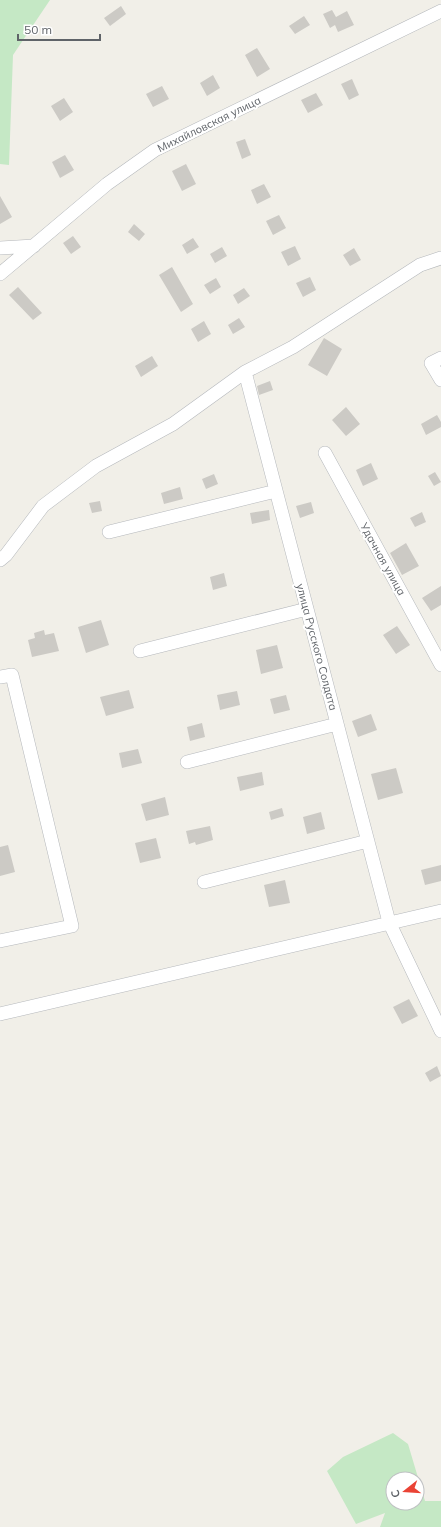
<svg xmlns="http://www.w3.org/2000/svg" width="441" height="1527" font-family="Mulish,sans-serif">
<rect width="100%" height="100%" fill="#f1efe8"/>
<!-- green -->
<path fill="#c5e8c5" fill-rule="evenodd" d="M 0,0 L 50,0 L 13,55 L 9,165 L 0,164 Z
M 393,1433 L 408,1444 L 425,1501 L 441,1501 L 441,1527 L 380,1527 L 385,1513 L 356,1524 L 327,1471 L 343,1457 ZM 393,1479 L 417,1479 L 417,1503 L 393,1503 Z"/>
<!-- building -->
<path fill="#cccac5" d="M 121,6 L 126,14 L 110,26 L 104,18 Z
M 332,10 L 336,17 L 347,11 L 354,25 L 338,32 L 335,25 L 330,28 L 323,14 Z
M 304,16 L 310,25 L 295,34 L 289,26 Z
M 257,48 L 270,69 L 257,77 L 245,55 Z
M 213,75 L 220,88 L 207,96 L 200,83 Z
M 352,79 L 359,95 L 349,100 L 341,84 Z
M 162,86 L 169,99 L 153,107 L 146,94 Z
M 316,93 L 323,105 L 308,113 L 301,100 Z
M 64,98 L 73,112 L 60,121 L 51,106 Z
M 245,139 L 251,155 L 242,159 L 236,142 Z
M 65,155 L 74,170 L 60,178 L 52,162 Z
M 186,164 L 196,184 L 182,191 L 172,171 Z
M 264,184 L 271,197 L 257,204 L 251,190 Z
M 0,196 L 12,217 L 0,224 Z
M 279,215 L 286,228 L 273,235 L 266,221 Z
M 134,224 L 145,234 L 139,241 L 128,232 Z
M 73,236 L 81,247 L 71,254 L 63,243 Z
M 193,238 L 199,247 L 187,254 L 182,245 Z
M 295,246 L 301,259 L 288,266 L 281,252 Z
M 222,247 L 227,256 L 215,263 L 210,254 Z
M 354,248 L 361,260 L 350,266 L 343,255 Z
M 172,267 L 193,304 L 181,312 L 159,275 Z
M 310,277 L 316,290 L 303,297 L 296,283 Z
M 216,278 L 221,287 L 210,294 L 204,285 Z
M 18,287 L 42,313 L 33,320 L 9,295 Z
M 244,288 L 250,296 L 238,304 L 233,295 Z
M 239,318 L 245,327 L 233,334 L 228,325 Z
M 204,321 L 211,334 L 198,342 L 191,329 Z
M 324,338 L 342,349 L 327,376 L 308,365 Z
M 152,356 L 158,366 L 141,377 L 135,366 Z
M 270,381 L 273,390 L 259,395 L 257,386 Z
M 346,407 L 360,424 L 346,436 L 332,420 Z
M 437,415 L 441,422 L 441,427 L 426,435 L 421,424 Z
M 371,463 L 378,479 L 363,486 L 356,470 Z
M 435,472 L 441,482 L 434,486 L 428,476 Z
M 214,474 L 218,484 L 206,489 L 202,479 Z
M 180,487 L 183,499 L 164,504 L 161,493 Z
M 100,501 L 102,511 L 92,513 L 89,503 Z
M 311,502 L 314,513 L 300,518 L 296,506 Z
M 269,510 L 270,520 L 252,524 L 250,513 Z
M 422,512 L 426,522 L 415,527 L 410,518 Z
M 406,543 L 419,566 L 402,575 L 390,553 Z
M 224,573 L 227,586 L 213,590 L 210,577 Z
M 441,586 L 441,605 L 431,611 L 422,598 Z
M 101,620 L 109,645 L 86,653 L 78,627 Z
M 397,626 L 410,645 L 396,654 L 383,635 Z
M 44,630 L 45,635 L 54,633 L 59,651 L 32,657 L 28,640 L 35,638 L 34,633 Z
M 277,645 L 283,668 L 261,674 L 256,650 Z
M 129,690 L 134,708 L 106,716 L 100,697 Z
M 237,691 L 240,705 L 220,710 L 217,695 Z
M 286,695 L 290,710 L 274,714 L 270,699 Z
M 371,714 L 377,730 L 358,737 L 352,721 Z
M 202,723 L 205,737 L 190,741 L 187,727 Z
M 138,749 L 142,763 L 122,768 L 119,753 Z
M 396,768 L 403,793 L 378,800 L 371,774 Z
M 262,772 L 264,785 L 240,791 L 237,777 Z
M 165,797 L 169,815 L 146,821 L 141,804 Z
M 282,808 L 284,816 L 271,820 L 269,812 Z
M 321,812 L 325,829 L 307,834 L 303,817 Z
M 210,826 L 213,840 L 196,845 L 195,842 L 189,844 L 186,831 Z
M 156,838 L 161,858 L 140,863 L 135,843 Z
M 8,845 L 15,872 L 0,876 L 0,847 Z
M 441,865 L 441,881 L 425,885 L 421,870 Z
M 285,880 L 290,903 L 269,907 L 264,885 Z
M 409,999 L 418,1016 L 402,1024 L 393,1007 Z
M 437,1066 L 441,1076 L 430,1082 L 425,1073 Z"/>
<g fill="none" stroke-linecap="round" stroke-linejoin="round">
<!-- street casing -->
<g stroke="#b5b8bc" stroke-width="14">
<path id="street" d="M 0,248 L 34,246
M 0,274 L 107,184 L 155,150 L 441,11
M 441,358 L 431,363 L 441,380
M 245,372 L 389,922 L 441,1031
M 325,453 L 441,665
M 109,532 L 276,491
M 0,560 L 6,555 L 43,506 L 96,466 L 173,424 L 245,372 L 293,347 L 420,265 L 441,258
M 140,651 L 307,609
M 0,677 L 12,675 L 72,926 L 0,941
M 187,762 L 337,724
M 204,882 L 368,841
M 0,1014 L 441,911"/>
</g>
<!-- street -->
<use href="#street" stroke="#fff" stroke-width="13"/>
</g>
<g text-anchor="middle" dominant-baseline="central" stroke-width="4" stroke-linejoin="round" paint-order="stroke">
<!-- street labels -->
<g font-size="11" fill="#5f6368" stroke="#fff">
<text transform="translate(209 124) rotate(-26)">Михайловская улица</text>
<text transform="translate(383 559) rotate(61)">Удачная улица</text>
<text transform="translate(317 647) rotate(75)">улица Русского Солдата</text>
</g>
</g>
<!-- north arrow -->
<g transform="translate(405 1491) rotate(253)"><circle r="19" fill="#ffffff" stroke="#bfc1c3"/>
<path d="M0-3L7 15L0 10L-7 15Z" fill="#ea4335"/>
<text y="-6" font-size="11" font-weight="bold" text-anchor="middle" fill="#5f6368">С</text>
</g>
<!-- scale -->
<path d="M18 34v6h82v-6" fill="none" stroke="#5f6368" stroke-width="2"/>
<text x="24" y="34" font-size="12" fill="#5f6368" stroke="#ffffff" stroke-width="3" paint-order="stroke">50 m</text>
</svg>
